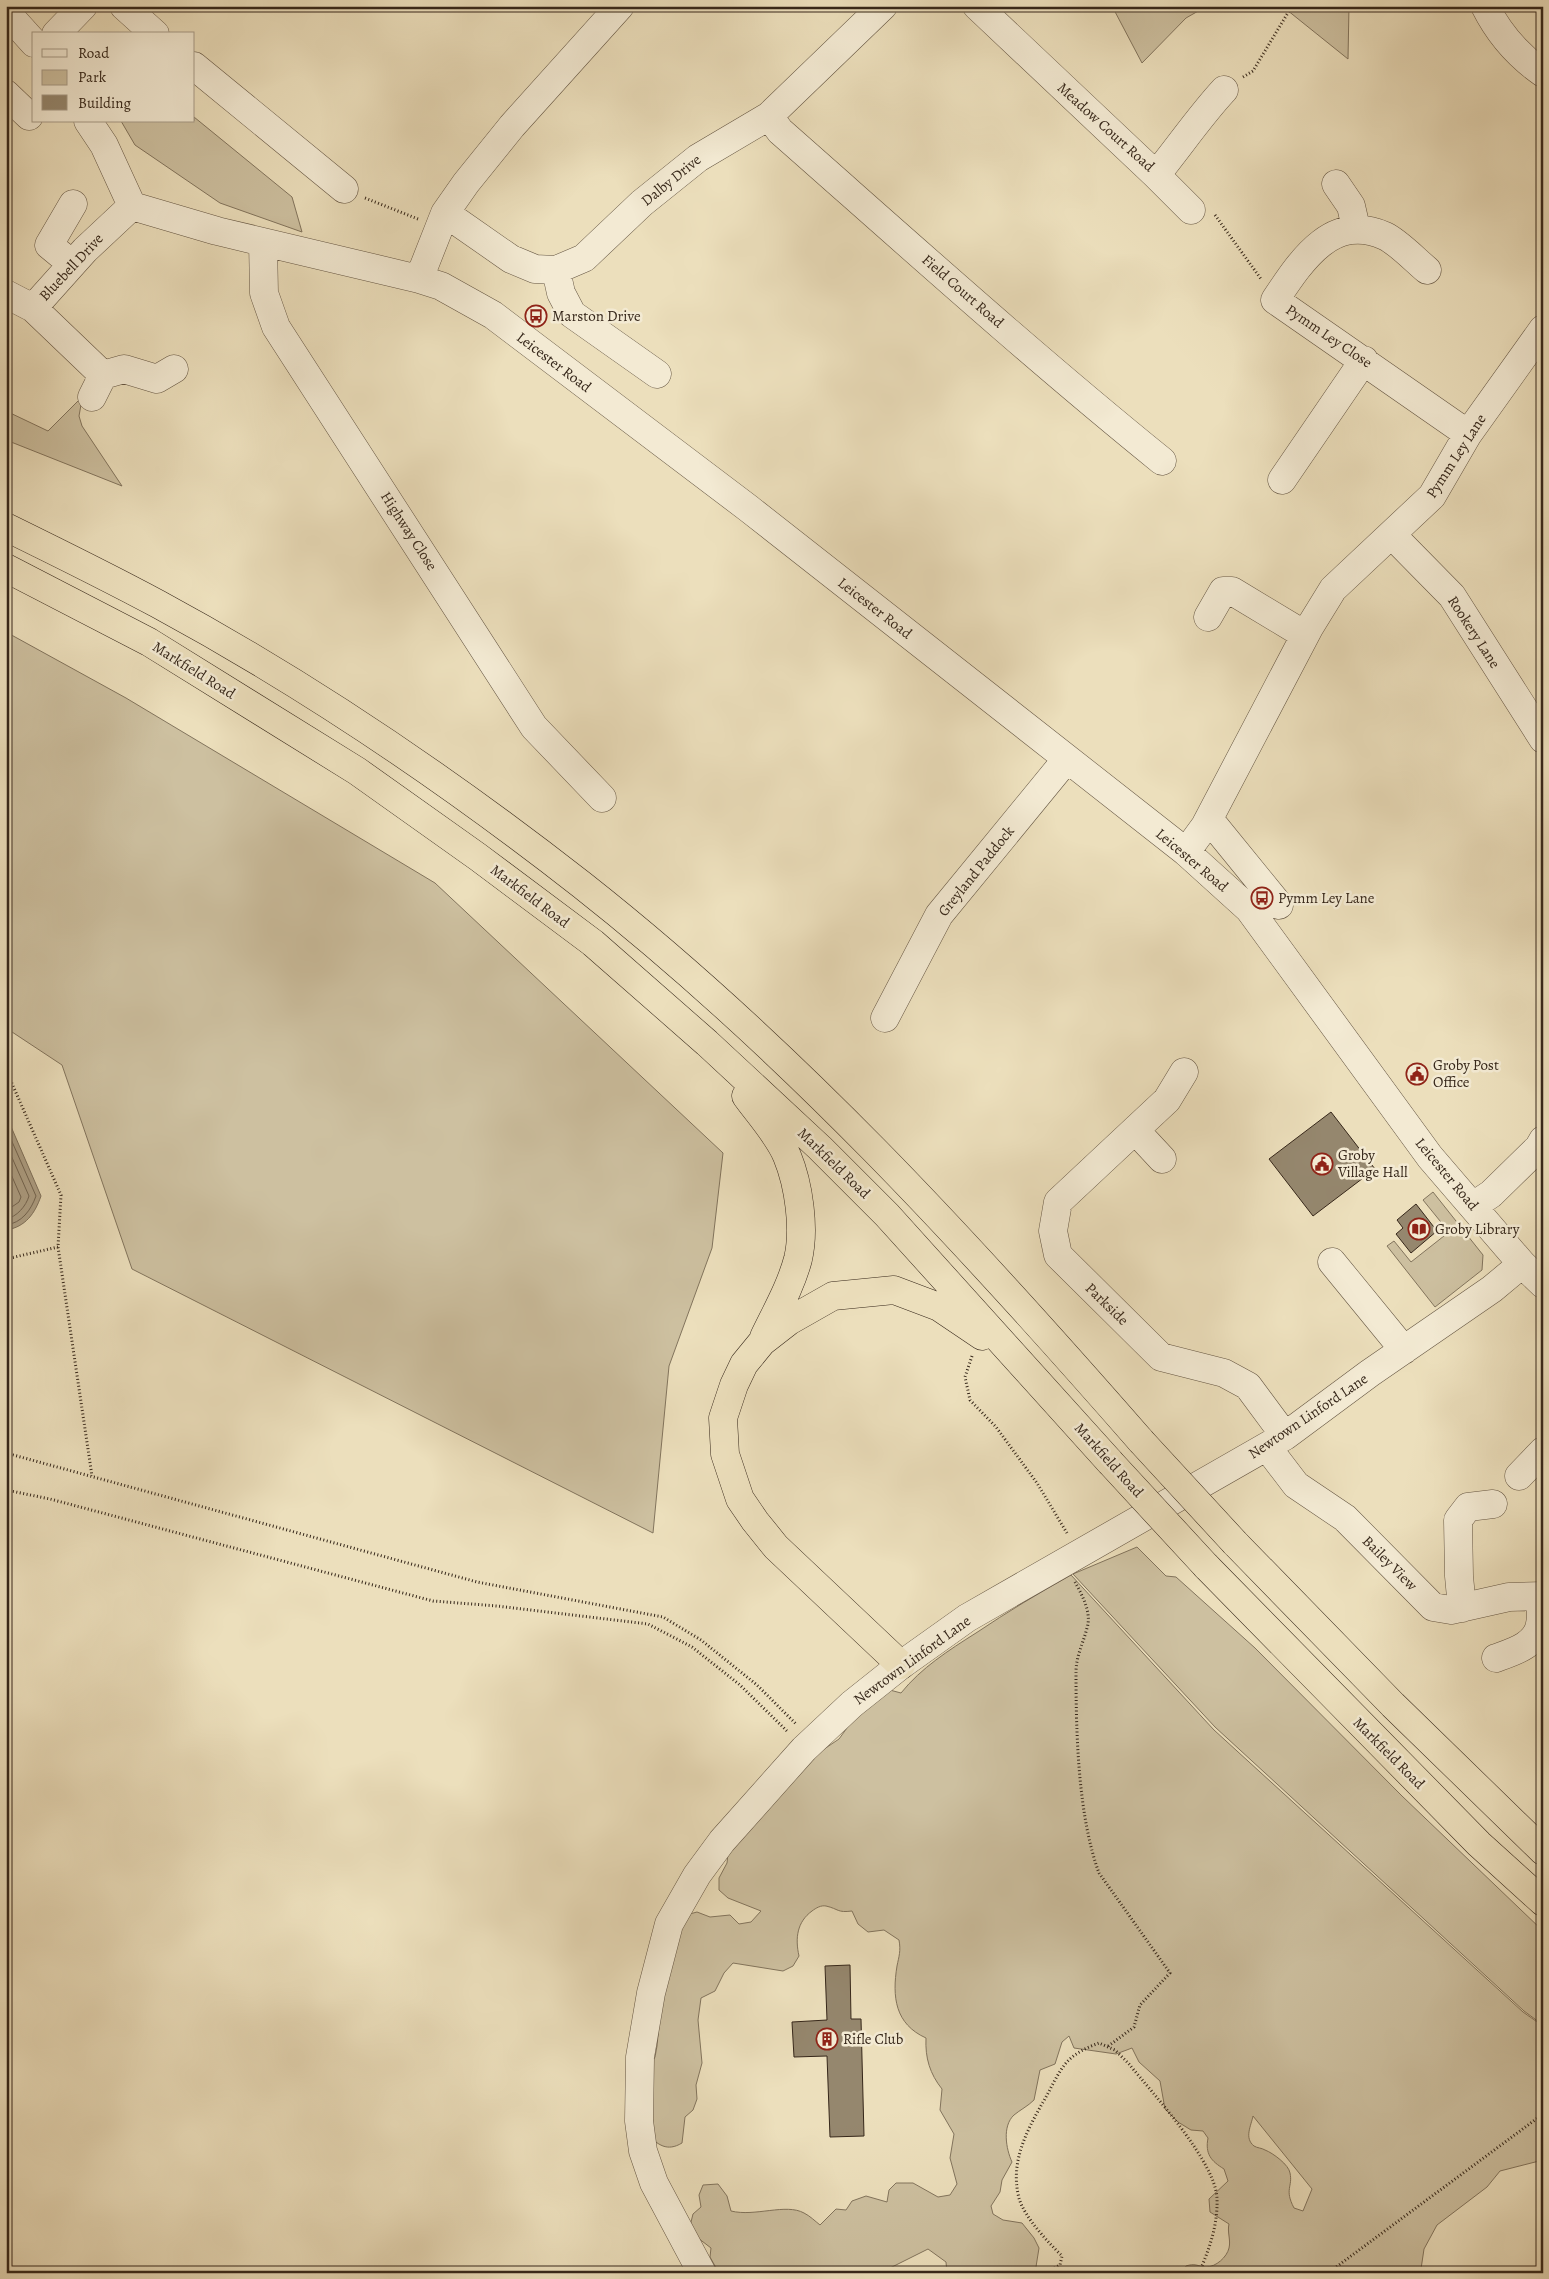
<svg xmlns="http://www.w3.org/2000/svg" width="1549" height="2279" font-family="Alegreya,serif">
<rect width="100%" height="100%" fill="#ecdfbc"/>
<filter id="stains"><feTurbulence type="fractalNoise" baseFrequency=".004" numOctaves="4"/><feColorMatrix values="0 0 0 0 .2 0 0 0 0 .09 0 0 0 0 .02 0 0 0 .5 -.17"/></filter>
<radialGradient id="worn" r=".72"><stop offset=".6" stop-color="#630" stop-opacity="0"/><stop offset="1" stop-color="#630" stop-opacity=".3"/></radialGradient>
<!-- green -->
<path fill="#cdc0a0" stroke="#82745d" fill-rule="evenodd" d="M 1112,6 L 1207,6 L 1186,18 L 1142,63 Z
M 1282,6 L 1349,6 L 1348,59 Z
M 194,117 L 292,197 L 302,232 L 220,203 L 135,145 L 121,121 L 194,121 Z
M 80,399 L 82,399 L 79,416 L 82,426 L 122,486 L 6,440 L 6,411 L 48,431 Z
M 6,632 L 126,698 L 435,883 L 723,1153 L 712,1248 L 669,1366 L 653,1533 L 132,1269 L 62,1065 L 6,1028 Z
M 1433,1192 L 1483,1255 L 1482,1270 L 1435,1307 L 1387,1246 L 1394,1241 L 1411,1262 L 1449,1232 L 1423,1200 Z
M 1137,1547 L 1166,1576 L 1176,1577 L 1255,1648 L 1402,1796 L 1543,1931 L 1543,2025 L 1524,2011 L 1215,1727 L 1073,1574 Z
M 1071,1575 L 1214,1730 L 1523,2012 L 1543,2026 L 1543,2160 L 1500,2171 L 1487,2187 L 1437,2225 L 1424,2249 L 1421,2269 L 1423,2273 L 1182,2273 L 1186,2266 C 1195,2263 1197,2266 1206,2267 C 1216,2267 1227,2257 1229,2248 C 1231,2240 1227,2232 1229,2224 L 1210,2212 L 1209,2199 L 1228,2181 L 1224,2169 C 1211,2161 1205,2154 1208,2138 L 1203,2131 L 1191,2130 L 1178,2122 L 1165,2109 L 1160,2081 L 1139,2062 L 1132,2048 L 1116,2054 L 1074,2048 L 1069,2036 L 1062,2042 L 1055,2064 L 1040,2070 L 1034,2100 C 1028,2106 1020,2110 1014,2115 C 1002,2126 1006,2149 1012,2162 L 1002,2180 L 1000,2192 L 991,2206 L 993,2214 L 1003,2220 L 1022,2223 L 1034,2238 L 1039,2248 L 1035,2273 L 947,2273 L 946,2262 L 928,2249 L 880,2273 L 719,2273 L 710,2257 L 711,2248 L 698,2238 L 690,2226 L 693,2214 L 701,2207 L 699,2195 L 703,2185 L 718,2184 L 727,2196 L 731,2211 C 755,2217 786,2203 804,2213 C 810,2216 815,2221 820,2225 L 836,2209 L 846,2210 L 852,2201 L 866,2196 L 887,2202 L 889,2190 L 896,2183 L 913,2183 L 938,2197 L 950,2195 L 957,2184 L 950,2158 L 954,2134 L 940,2110 L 942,2089 C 930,2074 925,2058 926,2038 C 895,2024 892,1997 897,1966 C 899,1956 901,1951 899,1940 L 884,1930 L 868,1932 L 858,1924 L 852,1911 C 837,1913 839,1909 826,1906 C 821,1905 816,1908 812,1911 C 797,1922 795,1938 799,1956 L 793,1966 L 783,1971 L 733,1963 L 724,1973 L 715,1991 L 701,1998 L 698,2020 L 702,2063 L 696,2085 L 697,2099 L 693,2110 L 685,2117 L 682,2143 C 667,2152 658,2145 647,2134 L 647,2071 L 655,2057 L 657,2046 L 663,1983 L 686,1915 L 697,1912 L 710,1917 L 730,1915 L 739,1924 L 751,1922 L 761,1911 L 728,1898 L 719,1890 L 719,1878 L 727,1863 L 729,1844 L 749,1800 L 839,1739 L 852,1721 L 886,1689 L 901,1693 C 921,1668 949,1650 976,1633 C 1007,1612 1039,1593 1071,1575 ZM 1253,2116 L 1312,2189 L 1303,2211 L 1294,2208 C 1284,2189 1293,2187 1290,2173 C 1289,2165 1273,2153 1265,2150 C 1262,2148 1257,2148 1254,2146 C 1244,2138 1251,2126 1253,2116 Z"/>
<!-- water -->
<path fill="#aea085" stroke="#7e705a" d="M 6,1115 L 41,1196 C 35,1213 26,1227 6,1230 Z"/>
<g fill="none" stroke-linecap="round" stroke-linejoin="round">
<!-- shore -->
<path stroke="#726450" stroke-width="1" d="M 6,1128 L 36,1196 C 31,1210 22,1223 6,1225
M 6,1144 L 29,1196 C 26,1206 17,1217 6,1219
M 6,1163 L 21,1197 L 19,1202 L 6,1211"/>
</g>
<!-- building -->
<path fill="#95876e" stroke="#36271a" d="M 1331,1112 L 1375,1169 L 1313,1216 L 1269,1159 Z
M 1416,1204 L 1437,1231 L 1411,1253 L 1396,1234 L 1403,1228 L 1397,1220 Z
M 850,1965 L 851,2019 L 861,2019 L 864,2136 L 830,2137 L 827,2056 L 794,2057 L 792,2022 L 827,2020 L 825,1966 Z"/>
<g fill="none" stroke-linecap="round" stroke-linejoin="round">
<!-- minor casing -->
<g stroke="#645542" stroke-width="29">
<path id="minor" d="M 124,6 L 155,34
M 977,6 L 1156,175 C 1179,147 1199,117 1224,90
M 1485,6 C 1499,34 1517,55 1543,73
M 6,12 L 34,43
M 56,34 L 83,6
M 194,66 L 344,189
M 6,94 L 29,116
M 769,116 L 780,131 C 906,242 1031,355 1162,461
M 88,121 L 104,145 L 132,206 L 217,231 L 419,279 L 441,286 L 493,315 L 748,508 L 1186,852 L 1249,909 L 1430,1157 L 1522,1264 L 1543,1284
M 1156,175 L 1191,210
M 1336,184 L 1351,206 L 1356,228
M 445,213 L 511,259 L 535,269 L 556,270 L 584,258 L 642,203 L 698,158 L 769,116 L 883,6
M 263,242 L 264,293 L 276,327 L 534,727 L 602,798
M 72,264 L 49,245 L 73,204
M 556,270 L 561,293 L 572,314 L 657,374
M 1427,270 C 1416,261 1398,242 1385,236 C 1332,212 1301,261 1275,300 L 1468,434
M 419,279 L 445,213 L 466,183 L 512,126 L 620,6
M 6,294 L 33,308 L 103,375 L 92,397
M 33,308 L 85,250 L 132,206
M 103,375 L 124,369 L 157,379 L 174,369
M 1282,480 L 1364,360
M 1392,535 L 1452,596 L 1543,739
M 1208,617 L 1223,591 L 1232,591 L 1305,635
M 1209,819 L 1279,905
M 1186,852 L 1205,826 L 1309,628 L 1333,589 L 1432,496 L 1468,434 L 1543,329
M 885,1018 L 939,915 L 1066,760
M 1184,1072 L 1167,1100 L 1058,1202 L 1053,1231 L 1058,1255 L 1161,1357 L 1224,1373 L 1248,1386 L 1285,1436
M 1135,1130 L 1162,1159
M 1473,1206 L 1491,1194 L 1539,1147 L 1543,1140
M 1332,1262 L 1404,1350
M 1267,1447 L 1296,1485 L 1345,1518 L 1433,1607 L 1451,1610 L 1509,1597 L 1543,1596
M 1519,1476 L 1543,1451
M 1462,1608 L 1459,1576 L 1458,1520 L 1468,1507 L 1493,1504
M 1496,1658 C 1513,1652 1537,1645 1540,1624 C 1542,1616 1540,1605 1540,1597
M 702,2273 L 654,2183 L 643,2151 L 639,2121 L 640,2057 L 651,1993 L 669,1924 L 697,1875 L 722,1841 L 804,1749 L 852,1704 L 901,1665 L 967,1618 L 1285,1436 L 1370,1373 L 1492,1289 L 1522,1264"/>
</g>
<!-- highway casing -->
<g stroke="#36271a" stroke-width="29">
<path id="highway" d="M 6,527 C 57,552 108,577 158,604 C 306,684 449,781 582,885 C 789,1048 968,1243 1141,1441
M 6,568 L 149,642 L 357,771 L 478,857 L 593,943 L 707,1043 L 820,1148 L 887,1215 L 1110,1462
M 746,1096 C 759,1114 779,1136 787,1156 C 799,1185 805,1229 798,1259 C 791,1286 776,1312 764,1337
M 1235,1543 L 1393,1705 L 1543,1851
M 1206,1566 L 1479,1844 L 1543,1902
M 901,1665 L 776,1547 L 755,1521 L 740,1499 L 725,1454 L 723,1418 L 734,1385 L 744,1364 L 762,1342 L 789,1321 L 833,1296 L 894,1290 L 939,1307 L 982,1336"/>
</g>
<!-- path -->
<path stroke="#36271a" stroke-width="3" stroke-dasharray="1 2.5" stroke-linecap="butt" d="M 1243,77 L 1253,71 L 1292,6
M 365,198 L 418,219
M 1215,215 L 1261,279
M 6,1070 L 61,1195 L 58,1247 L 92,1476
M 6,1259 L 58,1247
M 972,1356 L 965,1377 L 970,1400 L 996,1427 L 1037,1483 L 1067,1533
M 6,1453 L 477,1582 L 663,1617 L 701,1640 L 757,1685 L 796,1724
M 6,1490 L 50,1499 L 433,1601 L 497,1606 L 648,1624 L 692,1647 L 740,1685 L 788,1732
M 1075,1582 C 1082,1595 1092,1613 1087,1628 C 1083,1644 1076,1656 1076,1672 C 1076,1733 1078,1816 1099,1873 L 1170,1973 L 1140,2005 L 1134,2027 L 1107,2047
M 1045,2273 L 1060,2265 L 1062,2256 C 1048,2242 1024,2217 1019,2198 C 1009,2160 1029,2127 1047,2095 C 1053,2084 1059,2071 1067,2062 C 1075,2053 1088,2047 1099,2043 L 1115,2050 L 1129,2064 C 1154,2095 1216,2162 1217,2199 C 1218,2225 1209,2250 1199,2273
M 1328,2273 L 1543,2114"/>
<!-- minor -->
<use href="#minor" stroke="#f3ead3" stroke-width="28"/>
<!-- highway -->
<use href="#highway" stroke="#ecdfbc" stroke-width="28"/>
<!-- highway-bridge casing -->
<g stroke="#36271a" stroke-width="29" stroke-linecap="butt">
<path id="highway-bridge" d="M 1141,1441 L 1235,1543
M 1110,1462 L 1206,1566"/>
</g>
<!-- highway-bridge -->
<use href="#highway-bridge" stroke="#ecdfbc" stroke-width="28"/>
</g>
<!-- icons -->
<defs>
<g id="bus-ring" transform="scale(1.125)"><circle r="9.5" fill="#f3ead3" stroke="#8f2418" stroke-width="1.5"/><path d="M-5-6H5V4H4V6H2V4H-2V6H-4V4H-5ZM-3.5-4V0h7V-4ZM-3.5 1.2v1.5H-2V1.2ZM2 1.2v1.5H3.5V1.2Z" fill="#8f2418"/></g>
<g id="civic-ring" transform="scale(1.125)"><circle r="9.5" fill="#f3ead3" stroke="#8f2418" stroke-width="1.5"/><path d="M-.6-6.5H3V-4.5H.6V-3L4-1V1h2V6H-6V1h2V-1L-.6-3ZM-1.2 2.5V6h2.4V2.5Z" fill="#8f2418"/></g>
<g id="library-ring" transform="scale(1.125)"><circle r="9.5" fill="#f3ead3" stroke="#8f2418" stroke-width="1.5"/><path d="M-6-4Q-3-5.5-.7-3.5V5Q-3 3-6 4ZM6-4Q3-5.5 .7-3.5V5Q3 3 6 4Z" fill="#8f2418"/></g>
<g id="building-ring" transform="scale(1.125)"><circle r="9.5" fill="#f3ead3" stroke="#8f2418" stroke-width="1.5"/><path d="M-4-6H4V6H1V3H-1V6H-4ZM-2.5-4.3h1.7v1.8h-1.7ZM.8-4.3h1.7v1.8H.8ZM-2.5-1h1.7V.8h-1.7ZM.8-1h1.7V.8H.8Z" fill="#8f2418"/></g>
</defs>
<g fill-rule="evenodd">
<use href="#bus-ring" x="536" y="316"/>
<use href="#bus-ring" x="1262" y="898"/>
<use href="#civic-ring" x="1417" y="1074"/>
<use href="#civic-ring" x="1322" y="1164"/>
<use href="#library-ring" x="1419" y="1229"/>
<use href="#building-ring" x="827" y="2039"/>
</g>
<g text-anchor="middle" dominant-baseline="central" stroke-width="5" stroke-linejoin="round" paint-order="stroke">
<!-- street labels -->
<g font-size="15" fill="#36271a" stroke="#f3ead3">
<text transform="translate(1106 127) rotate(42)">Meadow Court Road</text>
<text transform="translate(671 180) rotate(-39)">Dalby Drive</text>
<text transform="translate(71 267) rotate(-47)">Bluebell Drive</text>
<text transform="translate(963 291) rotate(41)">Field Court Road</text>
<text transform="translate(1329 336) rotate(34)">Pymm Ley Close</text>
<text transform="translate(554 362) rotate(37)">Leicester Road</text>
<text transform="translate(1456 456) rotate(-57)">Pymm Ley Lane</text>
<text transform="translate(409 531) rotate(57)">Highway Close</text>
<text transform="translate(875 608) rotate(38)">Leicester Road</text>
<text transform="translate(1474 632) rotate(57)">Rookery Lane</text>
<text transform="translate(194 670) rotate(32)">Markfield Road</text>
<text transform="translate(1192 860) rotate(40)">Leicester Road</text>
<text transform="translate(976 871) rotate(-51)">Greyland Paddock</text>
<text transform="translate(530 896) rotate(37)">Markfield Road</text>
<text transform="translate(834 1163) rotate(44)">Markfield Road</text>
<text transform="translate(1447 1174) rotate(50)">Leicester Road</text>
<text transform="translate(1107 1304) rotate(44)">Parkside</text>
<text transform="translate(1308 1416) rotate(-34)">Newtown Linford Lane</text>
<text transform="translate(1109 1460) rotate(48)">Markfield Road</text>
<text transform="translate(1390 1563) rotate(45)">Bailey View</text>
<text transform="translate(912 1660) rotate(-36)">Newtown Linford Lane</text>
<text transform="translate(1389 1753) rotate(45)">Markfield Road</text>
</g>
<!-- poi labels -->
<g font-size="15" fill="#36271a" stroke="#f3ead3" text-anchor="start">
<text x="552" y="316">Marston Drive</text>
<text x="1278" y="898">Pymm Ley Lane</text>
<text x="1433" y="1065">Groby Post<tspan x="1433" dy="17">Office</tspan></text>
<text x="1338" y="1155">Groby<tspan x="1338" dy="17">Village Hall</tspan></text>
<text x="1435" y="1229">Groby Library</text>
<text x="843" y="2039">Rifle Club</text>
</g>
</g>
<!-- margin -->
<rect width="1549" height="2279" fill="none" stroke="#ecdfbc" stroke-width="25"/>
<rect x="8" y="8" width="1534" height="2264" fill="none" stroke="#36271a" stroke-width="2.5"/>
<rect x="12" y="12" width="1524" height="2254" fill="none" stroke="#36271a"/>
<!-- legend -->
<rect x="32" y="32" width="162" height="90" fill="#f3ead3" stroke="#a79c89"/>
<rect x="42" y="49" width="25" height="8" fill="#f3ead3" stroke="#a79c89"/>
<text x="78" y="58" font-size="15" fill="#36271a">Road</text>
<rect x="42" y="70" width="25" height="15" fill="#cdc0a0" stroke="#a79c89"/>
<text x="78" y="82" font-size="15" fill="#36271a">Park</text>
<rect x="42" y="95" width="25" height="15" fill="#95876e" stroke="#a79c89"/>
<text x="78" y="108" font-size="15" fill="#36271a">Building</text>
<rect width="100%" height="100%" filter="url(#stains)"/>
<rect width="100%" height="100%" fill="url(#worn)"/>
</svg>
